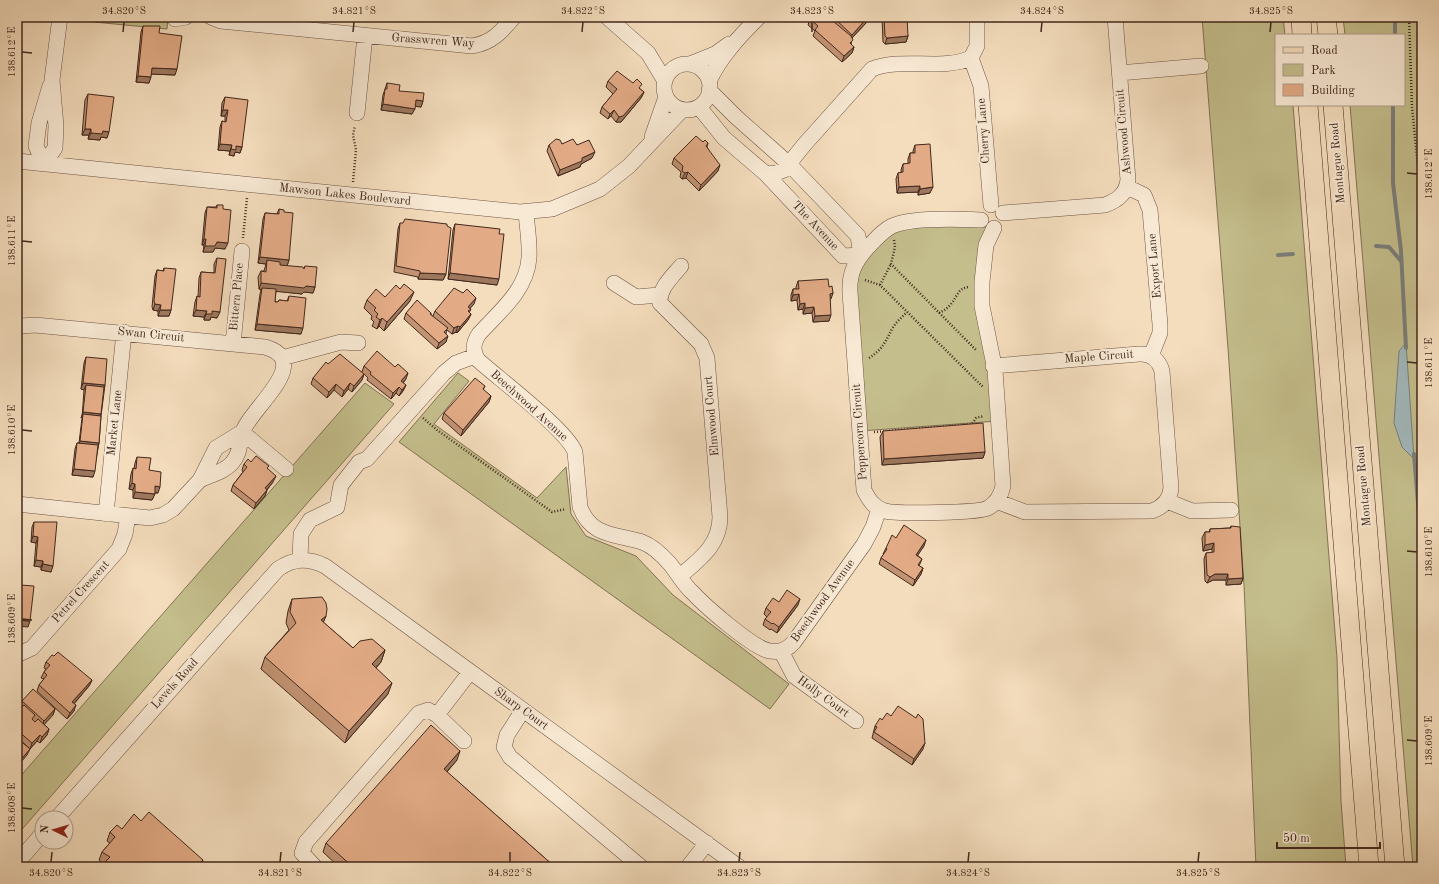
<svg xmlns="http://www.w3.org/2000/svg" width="1439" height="884" font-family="'Old Standard TT',serif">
<rect width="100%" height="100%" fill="#f4ddbd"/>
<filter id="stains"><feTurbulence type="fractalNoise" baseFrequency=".005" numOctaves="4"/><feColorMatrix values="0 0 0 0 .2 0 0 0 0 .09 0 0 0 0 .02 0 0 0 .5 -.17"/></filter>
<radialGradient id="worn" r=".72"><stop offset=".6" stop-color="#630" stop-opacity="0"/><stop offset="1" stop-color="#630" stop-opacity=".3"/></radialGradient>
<!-- green -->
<path fill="#c4be8c" stroke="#837354" d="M 73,17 L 168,17 L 167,29 L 73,20 Z
M 1202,17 L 1283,17 L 1285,35 L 1276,35 L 1276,105 L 1293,105 L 1337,658 L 1341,801 L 1346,867 L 1256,867 L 1244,585 L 1228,348 Z
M 1343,17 L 1422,17 L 1422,867 L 1413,867 L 1350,105 L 1404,105 L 1404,35 L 1345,35 Z
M 982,224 L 990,228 L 985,258 L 998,421 L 860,431 L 850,279 L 889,228 Z
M 458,373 L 469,381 L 434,424 L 537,498 L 566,467 L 571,514 L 586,536 L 636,556 L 673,595 L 789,684 L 770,709 L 399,442 Z
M 365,383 L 394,404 L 17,835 L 17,780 Z"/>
<!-- water -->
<path fill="#a1b9bc" stroke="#7b7f7c" d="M 1406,343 L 1414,459 L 1402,447 L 1394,423 L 1399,351 Z"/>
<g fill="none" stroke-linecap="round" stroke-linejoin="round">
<!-- stream -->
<path stroke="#7b7f7c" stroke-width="4" d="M 1395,35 L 1395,17
M 1393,105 L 1393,183 L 1401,251 L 1406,348
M 1376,246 L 1389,247 L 1401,261
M 1278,255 L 1293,254
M 1414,454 L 1420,527 L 1422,532"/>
<!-- minor casing -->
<g stroke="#6e5545" stroke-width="16">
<path id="minor" d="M 211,17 L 221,21 L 472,46 C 492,43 502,31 514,17
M 607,17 L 648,53 L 665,81
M 175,19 L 186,17
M 971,58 L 981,86 L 991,205
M 690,64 L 715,54 L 729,44
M664 87a23 23 0 1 1 46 0a23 23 0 1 1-46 0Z
M 1119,73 L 1201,66
M 709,81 C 721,56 739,37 759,17
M 699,107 L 724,138 L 766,174 L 843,256 L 861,255 L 858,236 L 789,164 L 736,117 L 709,90
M 357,113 L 365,36
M 652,137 L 666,97
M 17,161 L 520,212 L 552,209 L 600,189 L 629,166 L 682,110
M 44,164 L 55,148 L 56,126 L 52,80 L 60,17
M 44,164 L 36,146 L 39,123 L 50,86
M 766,174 L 776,173 L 784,170 L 804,145 L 872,69 C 903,57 941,71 971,58 L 977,46 L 977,17
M 1127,187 L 1144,195 L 1150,210 L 1160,324 L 1160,333 L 1151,356
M 526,212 C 527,227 530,243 529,258 C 527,290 499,312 479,334 C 473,343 472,351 478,360 C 499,379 567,430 575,452 L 580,507 C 591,537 616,534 642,542 C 653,546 663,556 670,564 C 678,574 684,585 693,593 C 705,606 754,649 770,651 C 780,653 788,649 794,642 L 864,544 L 873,527 L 879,509
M 1003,213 L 1105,205 C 1118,200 1126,194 1128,180 L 1115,17
M 981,220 C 958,219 912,217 892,226 C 882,231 875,240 867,248 C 855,262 849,273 850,292 L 864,490 C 869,500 874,508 885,511 C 897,514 979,513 988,508 C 997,503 1001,495 1003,486 L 995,370 L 982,306 L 982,282 L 986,245 L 994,228
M 614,283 L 636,297 L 659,295
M 17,328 L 21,326 L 35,325 L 265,347 C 314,361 252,407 243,431 C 238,443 242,451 232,463 C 224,472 210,475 200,480
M 233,344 L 242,251
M 282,358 L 341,342 L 358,343
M 993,366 L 1139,354 C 1151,353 1159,360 1162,371 L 1171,488 C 1170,500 1163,507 1152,511 L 1025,512 L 996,501
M 242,432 L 286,469
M 1167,501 L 1192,511 L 1231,510
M 17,504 L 150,518 L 163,515 L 173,509 L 200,480 L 216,448 L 242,432
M 106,514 L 124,332
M 300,560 L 301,534 L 310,520 L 337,507 L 341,485 L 359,462 L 367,459 L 444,373 L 456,363 L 475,356
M 680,576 C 699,560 720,545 720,517 L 707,358 L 701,344 L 660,303 C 659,288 672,277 681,266
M 781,651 L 794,676 L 856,721
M 17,655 L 32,648 L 119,549 L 125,534 L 128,516
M 523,710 L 507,735 L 504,747 L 510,757 L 641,867
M 437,715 L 464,741
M 57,818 L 278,569 C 294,558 308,558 325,566 L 739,867
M 17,863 L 42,834
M 315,867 L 302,853 L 306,842 L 419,713 L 428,710 L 437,715 L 470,672
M 688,867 L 707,843"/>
</g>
<!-- major casing -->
<g stroke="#42281d" stroke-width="20">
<path id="major" d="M 1301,17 L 1302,35
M 1326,17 L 1328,35
M 1308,105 L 1369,867
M 1333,105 L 1395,867"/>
</g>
<!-- path -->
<path stroke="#42281d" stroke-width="2.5" stroke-dasharray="1 2" stroke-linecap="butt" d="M 1409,17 L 1412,107 L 1422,207
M 353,182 L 356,150 L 353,135 L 355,126
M 243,238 L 247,198
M 894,240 L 895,247 L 891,264 L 977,351
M 865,280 L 880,285 L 983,387
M 880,285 L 891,264
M 939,313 C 943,311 947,309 950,305 C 957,298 957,288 969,287
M 869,358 C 882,350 886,341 892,329 C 896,322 902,317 907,312
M 423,418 L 437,430 L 552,512 L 566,509
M 874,432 L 972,424 L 976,418 L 984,416"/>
<!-- minor -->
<use href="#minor" stroke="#f8e9d4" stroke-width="15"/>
<!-- major -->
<use href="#major" stroke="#f4ddbd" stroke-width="19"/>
</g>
<!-- wall -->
<path fill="#c29373" stroke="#42281d" d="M 833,17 L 868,17 L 866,23 L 852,38 L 851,45 L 854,47 L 852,53 L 842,62 L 813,36 L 815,31 L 808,25 L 810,19 L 832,20 Z
M 882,17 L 897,17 L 908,36 L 906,42 L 885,44 L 883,42 Z
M 143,26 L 159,33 L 175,75 L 151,74 L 149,83 L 136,82 L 141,32 Z
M 608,81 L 640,89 L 644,92 L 641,98 L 621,122 L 616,122 L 611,116 L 608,119 L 600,113 L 602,107 L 613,94 L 606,87 Z
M 387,83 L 399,91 L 423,101 L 421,107 L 415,106 L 412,114 L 381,110 L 383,95 Z
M 88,94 L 107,138 L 101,137 L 100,140 L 88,139 L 89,135 L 82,135 L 85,100 Z
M 225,97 L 242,147 L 240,153 L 235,152 L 234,156 L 229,155 L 230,151 L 218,150 L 220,127 L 222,121 L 225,122 L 225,116 L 221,116 L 222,103 Z
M 703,142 L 708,143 L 707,147 L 718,171 L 699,191 L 686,178 L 682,179 L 680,177 L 681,172 L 672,164 L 674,158 Z
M 562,144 L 577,145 L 592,158 L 581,164 L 580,167 L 558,176 L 547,151 L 549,145 Z
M 915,145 L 930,193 L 918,195 L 918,192 L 897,193 L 896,179 L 898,173 L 901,173 L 901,170 L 903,164 L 908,164 L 908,159 L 910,153 L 913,153 L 913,151 Z
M 217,205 L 223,209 L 225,249 L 215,248 L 213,252 L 203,252 L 204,245 L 202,245 L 205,213 L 207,207 L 216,207 Z
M 279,209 L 284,212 L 289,260 L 287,266 L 304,269 L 305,266 L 315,287 L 313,293 L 304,292 L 302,294 L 276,291 L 275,302 L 278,302 L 279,300 L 287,301 L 289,296 L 301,334 L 255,330 L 260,294 L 261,290 L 259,289 L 258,277 L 261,271 L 264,271 L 266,264 L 258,263 L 263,219 L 265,213 L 277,214 Z
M 400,223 L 446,274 L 443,280 L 418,279 L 418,277 L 394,272 L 398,229 Z
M 455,224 L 499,234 L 497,285 L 448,279 L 453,230 Z
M 217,258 L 217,318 L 211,317 L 210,320 L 204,320 L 204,317 L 193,316 L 195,302 L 197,296 L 198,297 L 199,278 L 201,272 L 214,273 L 214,264 Z
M 164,268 L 171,310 L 169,316 L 158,316 L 158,311 L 153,310 L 152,307 L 155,276 L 157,270 L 163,271 Z
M 798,281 L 829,287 L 833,293 L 830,299 L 829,321 L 813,322 L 812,313 L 803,314 L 803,309 L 798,310 L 797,300 L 791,301 L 791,295 L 793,289 L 796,289 L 796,287 Z
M 385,297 L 410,301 L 384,331 L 379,326 L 377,329 L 372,326 L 374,322 L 371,319 L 372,316 L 364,308 L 367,300 Z
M 474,304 L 470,308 L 471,309 L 469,313 L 471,314 L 468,320 L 457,333 L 456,332 L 452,334 L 447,330 L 446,333 L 446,342 L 437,349 L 404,319 L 406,313 L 431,313 L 431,315 L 433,316 L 435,311 Z
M 86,357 L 105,385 L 101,416 L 99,443 L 93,477 L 72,475 L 75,449 L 77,443 L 79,443 L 82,418 L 84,390 L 81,389 L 84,363 Z
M 328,364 L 362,372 L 364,366 L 406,379 L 403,383 L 406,385 L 403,391 L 399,396 L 396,393 L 391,399 L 367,380 L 368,378 L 364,374 L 362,380 L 352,392 L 348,389 L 342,397 L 334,390 L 327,398 L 311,384 L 313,378 Z
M 485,386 L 483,390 L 491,396 L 489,402 L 461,436 L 442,419 L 444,413 Z
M 883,431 L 985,452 L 983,458 L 882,465 L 880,437 Z
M 137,457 L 149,470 L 158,493 L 155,493 L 152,500 L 133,498 L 133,490 L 129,489 L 131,474 L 133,468 L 134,469 L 135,463 Z
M 251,462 L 268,469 L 273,482 L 267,490 L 265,496 L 254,509 L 231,491 L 233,485 L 243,472 L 242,470 L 244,464 Z
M 34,522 L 51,572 L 41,570 L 41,567 L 34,566 L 36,543 L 31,542 L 32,527 Z
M 1231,526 L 1243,578 L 1241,584 L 1226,585 L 1226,580 L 1213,580 L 1207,583 L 1205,581 L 1204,559 L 1206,553 L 1212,553 L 1212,549 L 1203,551 L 1202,538 L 1205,532 L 1209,532 L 1210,529 L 1230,528 Z
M 896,538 L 924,546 L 917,555 L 922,559 L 919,566 L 923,568 L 921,574 L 913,586 L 879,564 L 881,558 L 884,554 L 883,554 L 886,548 Z
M 292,599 L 326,616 L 323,622 L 353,648 L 385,650 L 381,662 L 376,668 L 388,694 L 345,743 L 261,669 L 265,657 L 289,630 L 286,623 L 288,611 Z
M 779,602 L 798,605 L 777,633 L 771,629 L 770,630 L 763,625 L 765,619 L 767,617 L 764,614 L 766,608 Z
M 46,662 L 92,680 L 89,686 L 74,704 L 74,711 L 67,719 L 37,691 L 39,685 L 44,679 L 41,678 L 44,672 L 46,669 L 44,668 Z
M 22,701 L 55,709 L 53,715 L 44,724 L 49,729 L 47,735 L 40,743 L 37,741 L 30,749 L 17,737 L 17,708 L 19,710 L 21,708 L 20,707 Z
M 875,726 L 923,749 L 912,765 L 872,738 Z
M 457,760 L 447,772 L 555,867 L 339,867 L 323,852 L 326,843 Z
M 141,821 L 200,867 L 102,867 L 104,864 L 99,860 L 102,852 L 110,843 L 107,841 L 110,832 L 122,829 Z"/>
<!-- shaded-wall -->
<path fill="#9e785e" stroke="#42281d" d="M 868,17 L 866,23 L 849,41 L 852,35 Z
M 908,36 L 906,42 L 885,44 L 887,38 Z
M 854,47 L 852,53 L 842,62 L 844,56 Z
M 152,68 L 177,69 L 175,75 L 150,74 Z
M 138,76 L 151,77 L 149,83 L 136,82 Z
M 644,92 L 641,98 L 621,122 L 616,122 L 619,117 Z
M 416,100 L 423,101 L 421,107 L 413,106 Z
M 383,104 L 415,109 L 412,114 L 381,110 Z
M 223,110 L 228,110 L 225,116 L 221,116 Z
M 614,110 L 611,116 L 608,119 L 610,114 Z
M 85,129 L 91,129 L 89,135 L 82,135 Z
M 103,131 L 109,132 L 107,138 L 101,137 L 100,140 L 88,139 L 91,133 Z
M 220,144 L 232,145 L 230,151 L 218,150 Z
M 236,146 L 242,147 L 240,153 L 235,152 L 234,156 L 229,155 L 231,149 Z
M 595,152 L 592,158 L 581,164 L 580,167 L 558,176 L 560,170 L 582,158 Z
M 720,165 L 718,171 L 699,191 L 701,185 Z
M 688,172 L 686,178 L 682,179 L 685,173 Z
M 920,186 L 918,192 L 897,193 L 899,187 Z
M 933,187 L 930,193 L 918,195 L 920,189 Z
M 204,239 L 206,239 L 204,245 L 202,245 Z
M 217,242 L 228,243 L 225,249 L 215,248 L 213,252 L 203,252 L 205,246 Z
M 260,257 L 289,260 L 287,266 L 267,264 L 267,260 L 266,264 L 258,263 Z
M 420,273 L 446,274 L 443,280 L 418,279 Z
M 450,273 L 499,279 L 497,285 L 448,279 Z
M 261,283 L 306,286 L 315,287 L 313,293 L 304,292 L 302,294 L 262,290 L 262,288 L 261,290 L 259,289 Z
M 414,292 L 410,301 L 384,331 L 387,322 Z
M 833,293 L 831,299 L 828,300 L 830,294 Z
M 799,294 L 797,300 L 791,301 L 793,295 Z
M 476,298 L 474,304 L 466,313 L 468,307 Z
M 805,303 L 803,309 L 798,310 L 800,304 Z
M 155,304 L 161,305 L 158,311 L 153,310 Z
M 814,307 L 812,313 L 803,314 L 805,308 Z
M 160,310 L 171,310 L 169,316 L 158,316 Z
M 196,310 L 207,311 L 204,317 L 193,316 Z
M 212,311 L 220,312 L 217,318 L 211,317 L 210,320 L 204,320 L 206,314 Z
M 471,314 L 468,320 L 457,333 L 460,327 Z
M 831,315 L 829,321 L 813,322 L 815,316 Z
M 382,318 L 379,326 L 377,329 L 380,320 Z
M 257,324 L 303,328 L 301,334 L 255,330 Z
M 458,326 L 456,332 L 452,334 L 454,328 Z
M 448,336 L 446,342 L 437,349 L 439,343 Z
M 408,373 L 406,379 L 399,387 L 401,381 Z
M 364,374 L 362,380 L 352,392 L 354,386 Z
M 83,383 L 105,385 L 102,391 L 86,385 L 84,390 L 81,389 Z
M 350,383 L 348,389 L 342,397 L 344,391 Z
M 336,384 L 334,390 L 327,398 L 329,392 Z
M 406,385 L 403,391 L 399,396 L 402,390 Z
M 399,387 L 396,393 L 391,399 L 393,393 Z
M 491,396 L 489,402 L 461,436 L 463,430 Z
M 83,412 L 101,414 L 99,420 L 83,414 L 81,418 Z
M 80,441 L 99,443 L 97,449 L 78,447 Z
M 985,452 L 983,458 L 882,465 L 884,459 Z
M 74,469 L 95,471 L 93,477 L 72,475 Z
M 276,476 L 273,482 L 263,494 L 265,488 Z
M 132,483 L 135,484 L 133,490 L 129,489 Z
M 155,486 L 160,487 L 158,493 L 153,492 Z
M 267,490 L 265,496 L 254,509 L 256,503 Z
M 135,492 L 155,494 L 152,500 L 133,498 Z
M 33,536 L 38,537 L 36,543 L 31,542 Z
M 926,540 L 924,546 L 914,561 L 916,555 Z
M 1214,543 L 1212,549 L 1203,551 L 1205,545 Z
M 36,560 L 43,561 L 41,567 L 34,566 Z
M 43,564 L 53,566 L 51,572 L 41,570 Z
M 923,568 L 921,574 L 913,586 L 915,580 Z
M 1215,574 L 1228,574 L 1226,580 L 1213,580 L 1207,583 L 1210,577 Z
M 1243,578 L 1241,584 L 1226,585 L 1228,579 Z
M 800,599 L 798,605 L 777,633 L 779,627 Z
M 326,616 L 321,628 L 321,620 Z
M 17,620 L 30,621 L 28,627 L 17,626 Z
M 385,650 L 381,662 L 368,676 L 372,664 Z
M 92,680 L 89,686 L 70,708 L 72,702 Z
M 392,683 L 388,694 L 345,743 L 349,731 Z
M 76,705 L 74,711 L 67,719 L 70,713 Z
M 55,709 L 53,715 L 42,727 L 44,721 Z
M 49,729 L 47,735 L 40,743 L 42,737 Z
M 40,735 L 37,741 L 30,749 L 32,743 Z
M 925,743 L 923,749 L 912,765 L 914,759 Z
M 30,749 L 27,755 L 17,767 L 18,763 Z
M 460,751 L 457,760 L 441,778 L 444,769 Z
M 203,860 L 200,867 L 196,867 Z"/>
<!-- building -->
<path fill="#e2ab86" stroke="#42281d" d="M 811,17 L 828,17 L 851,36 L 853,40 L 850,43 L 854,47 L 844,56 L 815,30 L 818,26 L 810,19 Z
M 833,17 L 868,17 L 852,35 Z
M 884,17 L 897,17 L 897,18 L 907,17 L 908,36 L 887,38 L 885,36 Z
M 143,26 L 160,26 L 159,33 L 182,36 L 177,69 L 152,68 L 151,77 L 138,76 Z
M 617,71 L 633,83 L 637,79 L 642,84 L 639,88 L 644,92 L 623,116 L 619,117 L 614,110 L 610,114 L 602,107 L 617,89 L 608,81 Z
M 387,83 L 400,85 L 399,91 L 424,93 L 423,101 L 416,100 L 415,109 L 383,104 L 385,89 L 387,89 Z
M 88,94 L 114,97 L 109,132 L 103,131 L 102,134 L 91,133 L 91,129 L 85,129 Z
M 225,97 L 248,100 L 242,147 L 236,146 L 236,150 L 231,149 L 232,145 L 220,144 L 222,121 L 226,122 L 228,110 L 223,110 Z
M 696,136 L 703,142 L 705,140 L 708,143 L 706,146 L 720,165 L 701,185 L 688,172 L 685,173 L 682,171 L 683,166 L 674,158 Z
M 556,139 L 560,140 L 562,144 L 573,139 L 577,145 L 589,140 L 595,152 L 582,158 L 582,161 L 560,170 L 549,145 Z
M 930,144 L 933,187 L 920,189 L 920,186 L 899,187 L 898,173 L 903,172 L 903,164 L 910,163 L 910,153 L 915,153 L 915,145 Z
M 217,205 L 223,205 L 223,209 L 231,210 L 228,243 L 217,242 L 215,246 L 205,246 L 206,239 L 204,239 L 207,207 L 217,208 Z
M 279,209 L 284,210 L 284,212 L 293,213 L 289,260 L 260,257 L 265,213 L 279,214 Z
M 405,219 L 447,224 L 447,226 L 451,228 L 446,274 L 420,273 L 420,271 L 396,266 L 400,223 L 403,223 Z
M 455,224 L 500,229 L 499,234 L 504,234 L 499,279 L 450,273 Z
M 217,258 L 226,259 L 220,312 L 212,311 L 212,314 L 206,314 L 207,311 L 196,310 L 197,296 L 200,297 L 201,272 L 215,273 Z
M 267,260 L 280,262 L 280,265 L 303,267 L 304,269 L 305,266 L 317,267 L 315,287 L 306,286 L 304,288 L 261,283 L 261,271 L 266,272 Z
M 164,268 L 176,269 L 171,310 L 160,310 L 161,305 L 155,304 L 154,301 L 157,270 L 164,271 Z
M 828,279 L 829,287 L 832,286 L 833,293 L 830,294 L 831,315 L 815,316 L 814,307 L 805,308 L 805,303 L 800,304 L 799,294 L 793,295 L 793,289 L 799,289 L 798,281 Z
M 404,284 L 414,292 L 387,322 L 382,318 L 380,320 L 376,317 L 378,314 L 374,310 L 376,308 L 367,300 L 376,289 L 385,297 L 396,285 L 400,289 Z
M 262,288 L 276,289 L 275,302 L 278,302 L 279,300 L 288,301 L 289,296 L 306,298 L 303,328 L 257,324 Z
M 454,288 L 463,293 L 467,289 L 476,298 L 468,307 L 471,309 L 468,311 L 471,314 L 460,327 L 458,326 L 454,328 L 435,311 Z
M 417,300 L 431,313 L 430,314 L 448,328 L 444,332 L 448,336 L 439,343 L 406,313 Z
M 377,351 L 395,367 L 398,364 L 408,373 L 401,381 L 406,385 L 402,390 L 399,387 L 393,393 L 370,374 L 371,372 L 364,366 Z
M 340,354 L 364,374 L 354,386 L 350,383 L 344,391 L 336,384 L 329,392 L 313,378 L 326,362 L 328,364 Z
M 86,357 L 107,359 L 105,385 L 83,383 Z
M 475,378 L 485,386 L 483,389 L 491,396 L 463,430 L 444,413 Z
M 86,385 L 104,387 L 101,414 L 83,412 Z
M 83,414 L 101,416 L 99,443 L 80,441 Z
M 983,423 L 985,452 L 884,459 L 883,431 Z
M 77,443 L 98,445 L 95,471 L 74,469 Z
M 256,456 L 269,466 L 267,468 L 276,476 L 265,488 L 267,490 L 256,503 L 233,485 L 247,467 L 244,464 L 248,459 L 251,462 Z
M 137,457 L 151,458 L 149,470 L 161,472 L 160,487 L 155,486 L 155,494 L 135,492 L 135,484 L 132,483 L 133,468 L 136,469 Z
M 34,522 L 57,522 L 53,566 L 43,564 L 43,561 L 36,560 L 38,537 L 33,536 Z
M 904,525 L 926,540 L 916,555 L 922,559 L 918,565 L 923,568 L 915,580 L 881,558 L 887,549 L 886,548 L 892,535 L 896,538 Z
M 1231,526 L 1240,527 L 1243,578 L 1228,579 L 1228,574 L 1215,574 L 1210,577 L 1207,575 L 1206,553 L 1214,552 L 1214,543 L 1205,545 L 1205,532 L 1210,532 L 1210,529 L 1231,528 Z
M 17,580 L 20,581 L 20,585 L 34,586 L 30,621 L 17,620 Z
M 787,590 L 800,599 L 779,627 L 773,623 L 772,624 L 765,619 L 771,612 L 766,608 L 773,598 L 779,602 Z
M 322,597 L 326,603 L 327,609 L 326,616 L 321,620 L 353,648 L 360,641 L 372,639 L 385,650 L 372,664 L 392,683 L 349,731 L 265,657 L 296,623 L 290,612 L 292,599 Z
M 58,652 L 92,680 L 72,702 L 76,705 L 70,713 L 39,685 L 47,675 L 44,672 L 50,665 L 46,662 L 52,655 L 54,656 Z
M 33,689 L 55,709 L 44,721 L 22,701 Z
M 24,705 L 35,715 L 32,719 L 35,722 L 38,719 L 49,729 L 42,737 L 40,735 L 32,743 L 17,730 L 17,708 L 19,710 Z
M 898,706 L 916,718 L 918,714 L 923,719 L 925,743 L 914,759 L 874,732 L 877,727 L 875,726 L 880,718 L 882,720 L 887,713 L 891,716 Z
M 431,725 L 460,751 L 444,769 L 555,867 L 353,867 L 326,843 Z
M 17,738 L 30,749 L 18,763 L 17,762 Z
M 149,812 L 203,860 L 196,867 L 104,867 L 102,865 L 110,857 L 102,852 L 115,837 L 110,832 L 117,825 L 122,829 L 134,814 L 141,821 Z"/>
<!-- ticks -->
<path fill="none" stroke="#42281d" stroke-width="1.5" d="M 123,32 L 124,22M 353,32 L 354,22M 582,32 L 583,22M 812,32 L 812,22M 1041,32 L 1042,22M 1270,32 L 1271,22M 22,52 L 32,53M 1407,173 L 1417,174M 22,241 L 32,242M 1407,362 L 1417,363M 22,430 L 32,431M 1407,551 L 1417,552M 22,619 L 32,620M 1407,740 L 1417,741M 22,808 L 32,809M 51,862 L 52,852M 280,862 L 281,852M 510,862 L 510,852M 739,862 L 740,852M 968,862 L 969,852M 1198,862 L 1199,852"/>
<g text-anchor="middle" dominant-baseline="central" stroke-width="4" stroke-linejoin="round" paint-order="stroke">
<!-- street labels -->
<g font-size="12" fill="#42281d" stroke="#f8e9d4">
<text transform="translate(433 41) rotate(4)">Grasswren Way</text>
<text transform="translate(984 131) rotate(-94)">Cherry Lane</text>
<text transform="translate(1124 132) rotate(-95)">Ashwood Circuit</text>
<text transform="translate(1338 163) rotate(-95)">Montague Road</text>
<text transform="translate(345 195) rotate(6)">Mawson Lakes Boulevard</text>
<text transform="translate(815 226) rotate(47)">The Avenue</text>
<text transform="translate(1155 266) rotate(-95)">Export Lane</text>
<text transform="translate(237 297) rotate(-85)">Bittern Place</text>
<text transform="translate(151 335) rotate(6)">Swan Circuit</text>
<text transform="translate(1099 357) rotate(-4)">Maple Circuit</text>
<text transform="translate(529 406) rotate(42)">Beechwood Avenue</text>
<text transform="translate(712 416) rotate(-95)">Elmwood Court</text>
<text transform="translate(115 423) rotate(-84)">Market Lane</text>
<text transform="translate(860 432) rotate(-94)">Peppercorn Circuit</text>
<text transform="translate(1364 486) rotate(-95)">Montague Road</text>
<text transform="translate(81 592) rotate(-48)">Petrel Crescent</text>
<text transform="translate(823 601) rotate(-54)">Beechwood Avenue</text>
<text transform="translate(175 684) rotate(-48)">Levels Road</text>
<text transform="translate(823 697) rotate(36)">Holly Court</text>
<text transform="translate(521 709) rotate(36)">Sharp Court</text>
</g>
</g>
<!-- margin -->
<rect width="1439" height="884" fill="none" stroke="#f4ddbd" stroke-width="44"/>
<!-- legend -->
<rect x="1275" y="34" width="130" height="72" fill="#f8e9d4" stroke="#af9c8b"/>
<rect x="1283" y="47" width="20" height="6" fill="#f4ddbd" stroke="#af9c8b"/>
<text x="1311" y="54" font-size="12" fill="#42281d">Road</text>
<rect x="1283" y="64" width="20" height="12" fill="#c4be8c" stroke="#af9c8b"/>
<text x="1311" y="74" font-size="12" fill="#42281d">Park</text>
<rect x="1283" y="84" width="20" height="12" fill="#e2ab86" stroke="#af9c8b"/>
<text x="1311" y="94" font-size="12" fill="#42281d">Building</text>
<!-- north arrow -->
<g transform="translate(54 830) rotate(275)"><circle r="19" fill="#f8e9d4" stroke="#af9c8b"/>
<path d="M0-3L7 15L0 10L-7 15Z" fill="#8f2418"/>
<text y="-6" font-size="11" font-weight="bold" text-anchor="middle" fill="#42281d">N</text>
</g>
<!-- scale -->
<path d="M1277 842v6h103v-6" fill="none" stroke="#42281d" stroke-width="2"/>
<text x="1283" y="842" font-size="12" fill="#42281d" stroke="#f8e9d4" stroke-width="3" paint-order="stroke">50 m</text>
<rect x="22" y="22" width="1395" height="840" fill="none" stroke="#42281d" stroke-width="1.5"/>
<g font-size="10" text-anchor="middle" fill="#42281d">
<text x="124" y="14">34.820°S</text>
<text x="354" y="14">34.821°S</text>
<text x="583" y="14">34.822°S</text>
<text x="812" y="14">34.823°S</text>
<text x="1042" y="14">34.824°S</text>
<text x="1271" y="14">34.825°S</text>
<text transform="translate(11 52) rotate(-90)" y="4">138.612°E</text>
<text transform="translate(1428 174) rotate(-90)" y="4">138.612°E</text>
<text transform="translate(11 241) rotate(-90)" y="4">138.611°E</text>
<text transform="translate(1428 363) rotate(-90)" y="4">138.611°E</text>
<text transform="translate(11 430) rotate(-90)" y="4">138.610°E</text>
<text transform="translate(1428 552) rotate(-90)" y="4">138.610°E</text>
<text transform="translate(11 619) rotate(-90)" y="4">138.609°E</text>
<text transform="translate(1428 741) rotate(-90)" y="4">138.609°E</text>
<text transform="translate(11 808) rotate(-90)" y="4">138.608°E</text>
<text x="51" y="876">34.820°S</text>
<text x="280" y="876">34.821°S</text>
<text x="510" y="876">34.822°S</text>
<text x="739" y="876">34.823°S</text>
<text x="968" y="876">34.824°S</text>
<text x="1198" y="876">34.825°S</text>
</g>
<rect width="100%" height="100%" filter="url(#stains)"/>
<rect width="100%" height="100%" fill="url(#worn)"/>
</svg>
